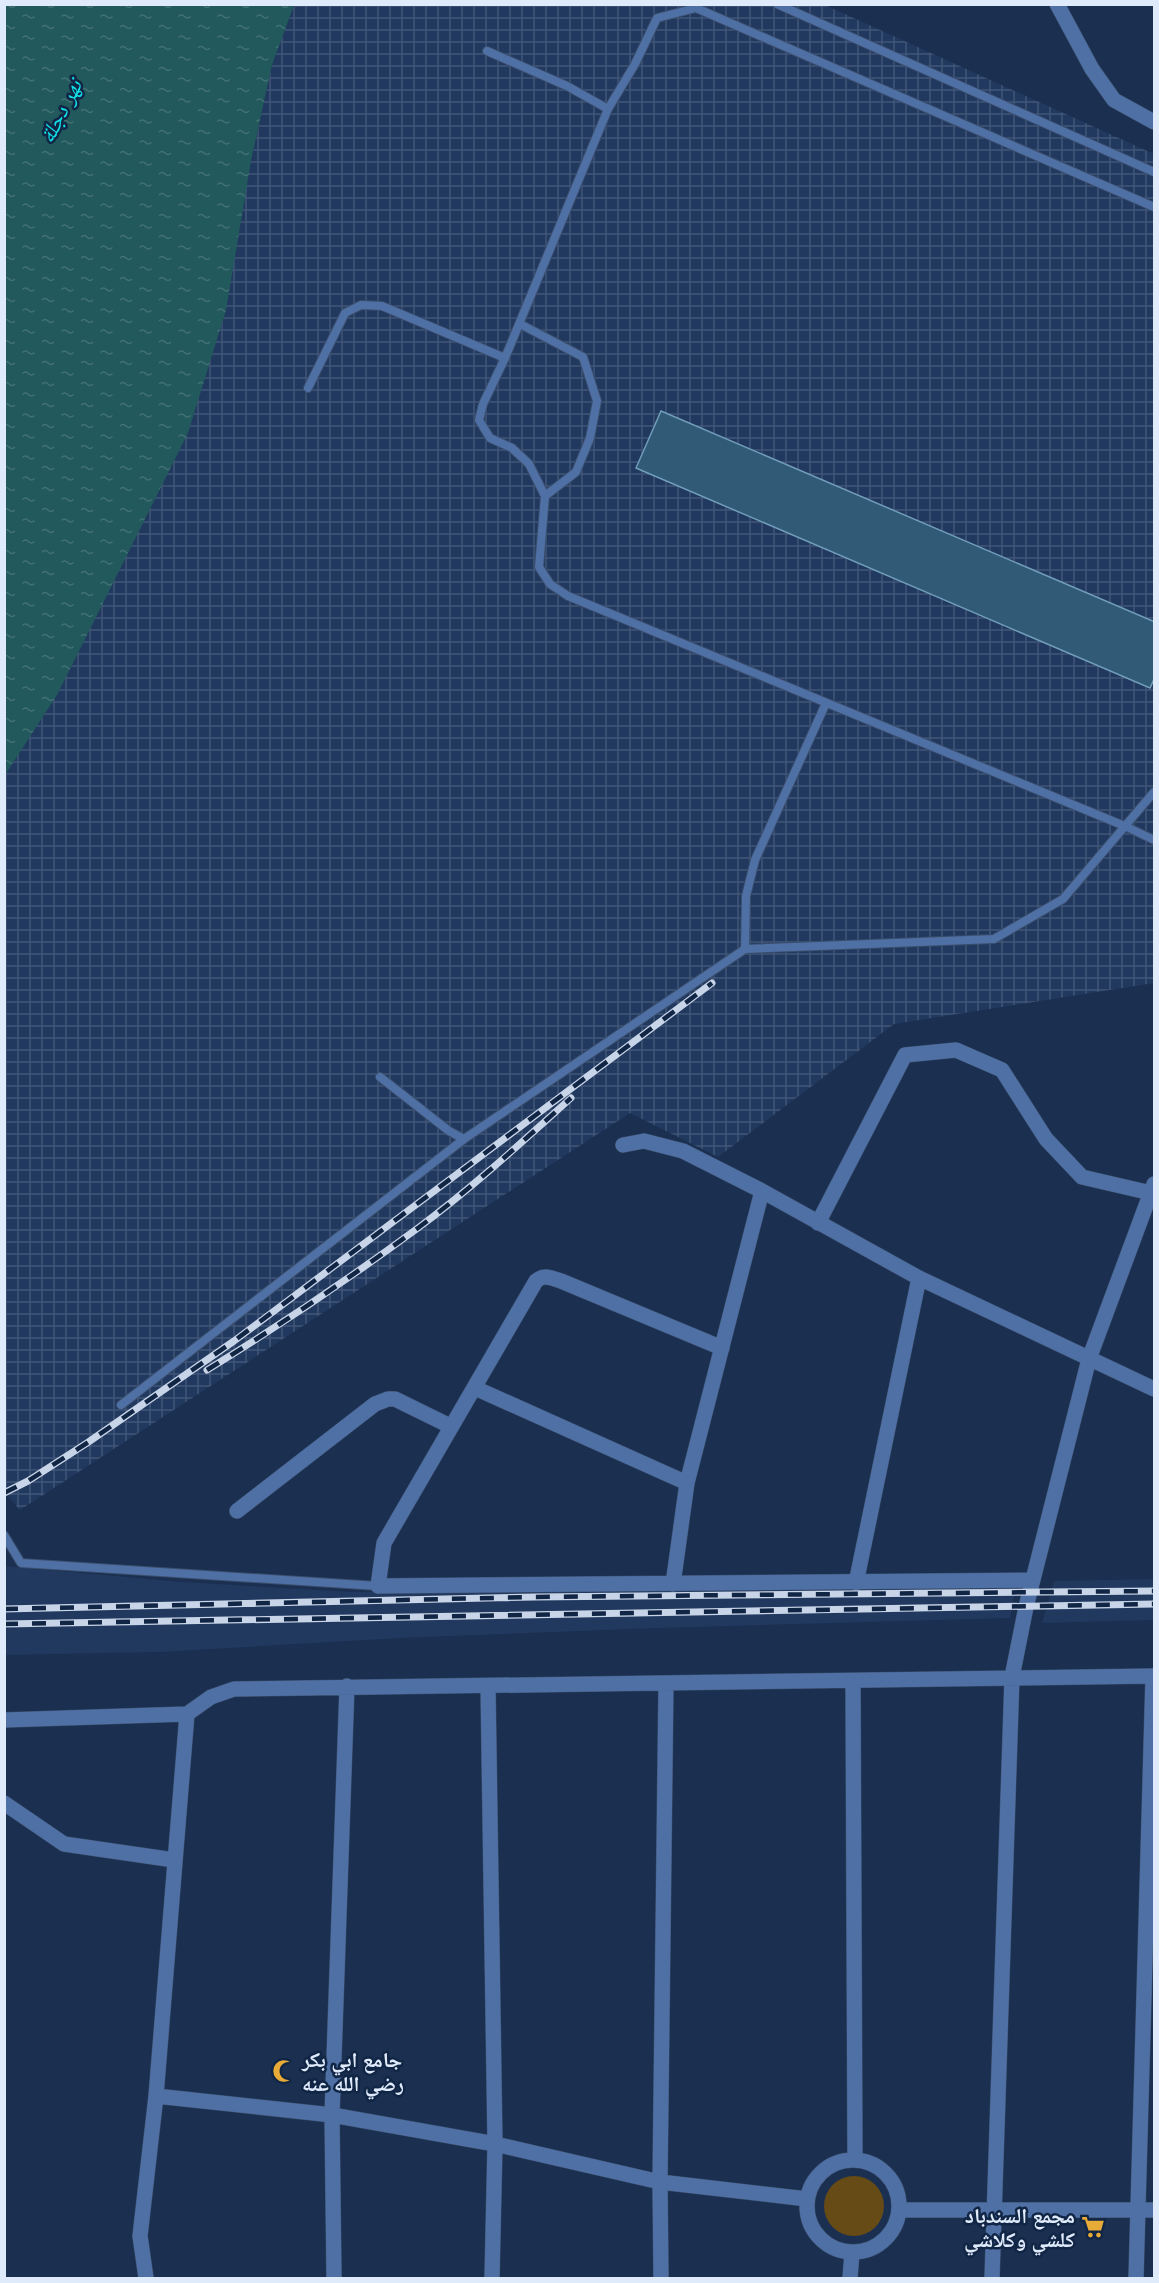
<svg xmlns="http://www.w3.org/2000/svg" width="1159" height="2283" font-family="'PT Sans','Noto Naskh Arabic',sans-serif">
<defs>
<pattern id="industrial-grid" width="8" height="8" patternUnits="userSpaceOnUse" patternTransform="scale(1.5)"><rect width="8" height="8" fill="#21395f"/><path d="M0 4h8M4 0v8" fill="none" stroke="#415677"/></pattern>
<pattern id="water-ripples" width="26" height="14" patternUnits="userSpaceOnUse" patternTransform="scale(1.5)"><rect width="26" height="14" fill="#22595c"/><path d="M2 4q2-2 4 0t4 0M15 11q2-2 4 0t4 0" fill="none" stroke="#427174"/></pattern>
</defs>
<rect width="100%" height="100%" fill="#1b2f50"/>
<!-- built -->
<path fill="#21395f" d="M 4,1566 L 182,1582 L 353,1592 L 1017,1582 L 1010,1618 L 658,1628 L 399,1638 L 161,1652 L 5,1655 Z
M 1154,1579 L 1154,1620 L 1042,1623 L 1054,1581 Z"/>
<!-- industrial -->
<path fill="url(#industrial-grid)" d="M 294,5 L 825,5 L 1154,154 L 1154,983 L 894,1024 L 718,1157 L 630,1113 L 20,1510 L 4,1492 L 4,775 L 57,695 L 251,161 L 272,65 Z"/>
<!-- grass -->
<path fill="#674b16" d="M824 2206a30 30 0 1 1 60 0a30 30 0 1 1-60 0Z"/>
<!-- water -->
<path fill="url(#water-ripples)" d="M 5,4 L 294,5 L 272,65 L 251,161 L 226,310 L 188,433 L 57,695 L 5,775 Z"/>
<!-- building -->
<path fill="#305a75" stroke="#719dbb" stroke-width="1.5" d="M 661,411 L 1155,622 L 1155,677 L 1150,688 L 636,468 Z"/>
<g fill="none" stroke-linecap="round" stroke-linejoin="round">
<!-- service casing -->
<g stroke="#3a4d6b" stroke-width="10">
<path id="service" d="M 777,4 L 1154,172
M 487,51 L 567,86 L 608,109
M 1154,207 L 696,8 L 657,18 L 635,64 L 608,109 L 505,358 L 483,404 L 479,420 L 490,438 L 512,448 L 529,464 L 545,496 L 539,567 L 550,584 L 568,596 L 1127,827 L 1154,840
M 520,324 L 583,357 L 597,401 L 590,438 L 576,472 L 545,496
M 308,388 L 345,313 L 361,305 L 382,306 L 505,358
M 745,949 L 746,896 L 755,860 L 826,703
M 380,1077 L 449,1131 L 464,1139
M 121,1405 L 464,1139 L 745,949 L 994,939 L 1063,899 L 1154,792
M 4,1535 L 21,1563 L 378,1586"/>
</g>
<!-- minor casing -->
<g stroke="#3a4d6b" stroke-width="16">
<path id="minor" d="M 1057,4 L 1092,69 L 1114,100 L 1154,122
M 623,1145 L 644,1141 L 683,1151 L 762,1191 L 919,1278 L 1154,1389
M 818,1223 L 905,1055 L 956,1050 L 1002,1070 L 1046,1139 L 1082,1177 L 1151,1193 L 1154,1197
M 722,1348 L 561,1281 C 551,1278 544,1274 536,1281 L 384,1543 L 378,1586 L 1033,1580
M 475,1388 L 687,1483
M 237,1511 L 375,1404 L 388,1399 L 395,1399 L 450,1426
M 856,1583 L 919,1278
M 673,1584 L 687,1483 L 762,1191
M 853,1681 L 855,2159
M 488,1686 L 495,2144 L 492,2278
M 4,1720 L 187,1714 L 211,1697 L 234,1689 L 1154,1676
M 4,1803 L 64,1844 L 174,1860
M 156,2096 L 332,2115 L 495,2144 L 660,2182 L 807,2199
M807 2206a46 46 0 1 1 92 0a46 46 0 1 1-92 0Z
M 900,2210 L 1154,2210
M 146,2278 L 140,2236 L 156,2096 L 187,1714
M 334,2278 L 332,2115 L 347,1686
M 661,2278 L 660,2182 L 666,1683
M 850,2278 L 852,2253
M 992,2278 L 1012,1677 L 1026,1607 L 1089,1359 L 1154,1184
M 1136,2278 L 1153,1676"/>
</g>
<!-- service -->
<use href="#service" stroke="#4f70a5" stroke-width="8"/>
<!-- minor -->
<use href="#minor" stroke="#4f70a5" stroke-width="15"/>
<!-- rail casing -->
<g stroke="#c8d4e7" stroke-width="7">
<path id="rail" d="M 207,1370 C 279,1326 350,1278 418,1228 C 472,1188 522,1142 571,1098
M 4,1493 L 28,1481 L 87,1443 L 234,1341 L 712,983
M 4,1609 L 534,1597 L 1154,1591
M 4,1624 L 1154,1604"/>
</g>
<!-- rail -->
<use href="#rail" stroke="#112545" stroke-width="4.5" stroke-dasharray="14" stroke-linecap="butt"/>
</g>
<!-- icons -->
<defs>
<g id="mosque-bare" transform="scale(1.8)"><path d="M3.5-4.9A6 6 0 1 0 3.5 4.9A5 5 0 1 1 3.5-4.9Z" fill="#e8ab37" stroke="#112545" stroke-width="2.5" paint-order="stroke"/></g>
<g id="supermarket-bare" transform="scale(1.8)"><path d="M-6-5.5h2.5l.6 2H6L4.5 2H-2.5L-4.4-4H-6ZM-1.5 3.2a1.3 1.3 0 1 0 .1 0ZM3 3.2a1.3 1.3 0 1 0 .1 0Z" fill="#e8ab37" stroke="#112545" stroke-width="2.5" paint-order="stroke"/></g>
</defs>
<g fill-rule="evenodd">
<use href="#mosque-bare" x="284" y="2071"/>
<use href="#supermarket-bare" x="1093" y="2227"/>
</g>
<g text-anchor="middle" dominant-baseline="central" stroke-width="5" stroke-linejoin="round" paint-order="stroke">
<!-- poi labels -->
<g font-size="21" font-weight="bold" fill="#dfeafb" stroke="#112545" text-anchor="start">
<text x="302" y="2059">جامع ابي بكر<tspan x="302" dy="24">رضي الله عنه</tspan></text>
<text x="1075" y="2215" text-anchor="end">مجمع السندباد<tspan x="1075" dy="24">كلشي وكلاشي</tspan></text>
</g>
<!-- water labels -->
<g font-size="22" font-style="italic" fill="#10e1e8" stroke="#112545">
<text transform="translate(60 111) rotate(-63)">نهر دجلة</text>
</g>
</g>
<!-- border -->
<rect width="1159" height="2283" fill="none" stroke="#dfeafb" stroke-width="12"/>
</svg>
